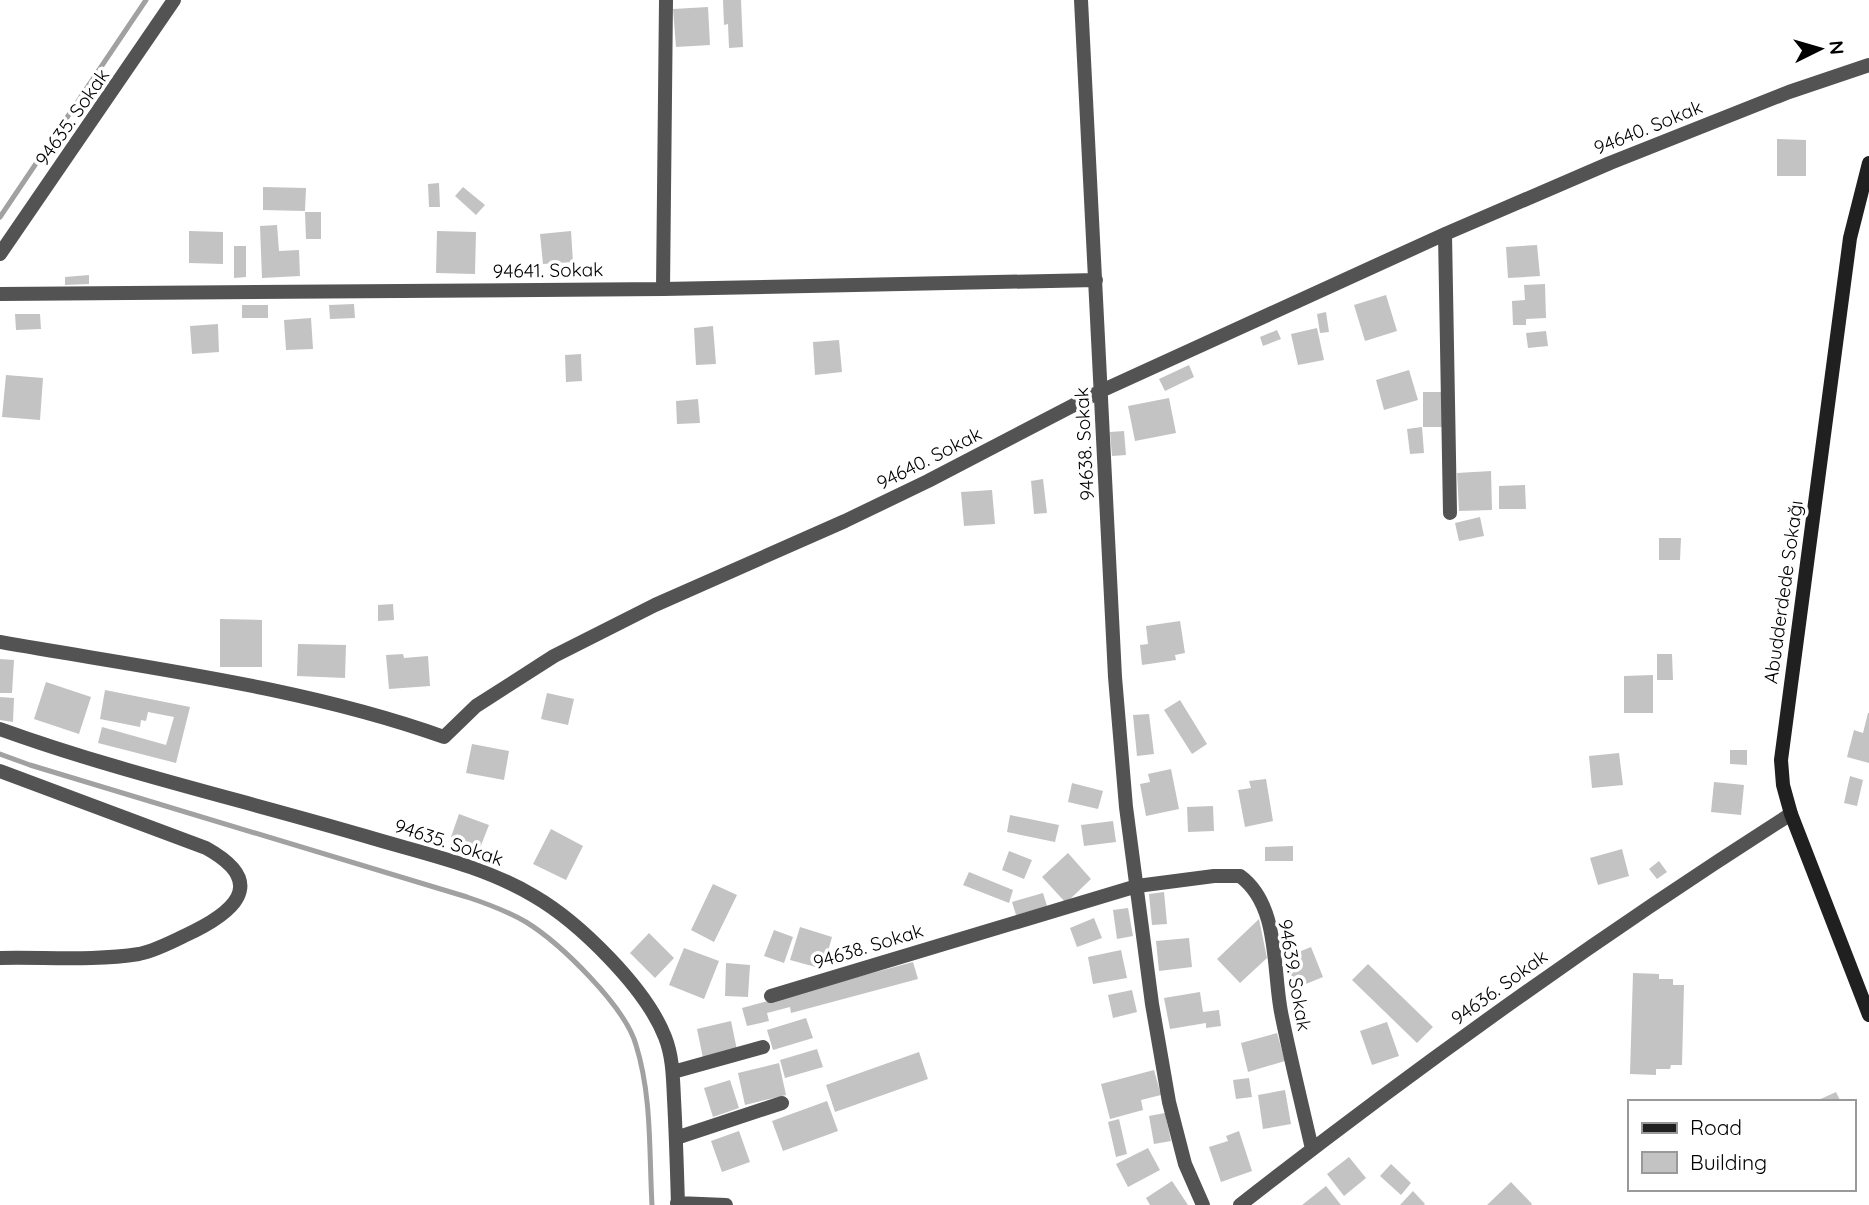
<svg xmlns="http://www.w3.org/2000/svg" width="1869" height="1205" font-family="Quicksand,sans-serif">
<rect width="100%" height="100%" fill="#fff"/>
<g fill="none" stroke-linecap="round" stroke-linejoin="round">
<!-- stream -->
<path stroke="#a1a1a1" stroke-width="5" d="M 0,217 L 146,0
M 0,754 L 30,765 L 467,897 C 488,904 507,911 526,922 C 560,943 625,1006 636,1045 C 652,1096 649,1152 652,1205"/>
</g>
<!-- building -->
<path fill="#c3c3c3" d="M 723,0 L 741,0 L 743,47 L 729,48 L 728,24 L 724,25 Z
M 708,7 L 710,45 L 676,47 L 673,9 Z
M 1777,139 L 1806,140 L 1806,176 L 1777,176 Z
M 439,183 L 440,207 L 429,207 L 428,184 Z
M 263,187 L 306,188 L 305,211 L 263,210 Z
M 463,187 L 485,205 L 476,215 L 455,196 Z
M 305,212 L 321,212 L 321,239 L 306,239 Z
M 277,225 L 279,251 L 299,250 L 300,276 L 262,278 L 260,226 Z
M 189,231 L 223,232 L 223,264 L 189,263 Z
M 437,231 L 476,232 L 475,274 L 436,273 Z
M 571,231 L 573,262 L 543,264 L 540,234 Z
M 1537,245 L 1540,276 L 1508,278 L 1506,247 Z
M 234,246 L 246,246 L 246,277 L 234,278 Z
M 89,275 L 89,284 L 65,285 L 65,277 Z
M 1545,284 L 1546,318 L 1526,319 L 1526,325 L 1513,325 L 1512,301 L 1525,300 L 1524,285 Z
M 1386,295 L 1397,331 L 1365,341 L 1354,305 Z
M 354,304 L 355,318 L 330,319 L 329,305 Z
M 242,305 L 268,305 L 268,318 L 242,318 Z
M 1326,312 L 1329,332 L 1320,333 L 1317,314 Z
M 15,314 L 40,314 L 41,329 L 16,330 Z
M 311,318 L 313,349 L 286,350 L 284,320 Z
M 218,324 L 219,352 L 192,354 L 190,326 Z
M 713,326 L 716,364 L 696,365 L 694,328 Z
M 1317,328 L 1324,360 L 1298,365 L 1291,334 Z
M 1277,330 L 1281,339 L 1263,346 L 1260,337 Z
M 1546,331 L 1548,346 L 1528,348 L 1526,333 Z
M 839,340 L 842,372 L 815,375 L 813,342 Z
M 581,354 L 582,381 L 566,382 L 565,355 Z
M 1189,365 L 1194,377 L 1165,391 L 1159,379 Z
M 1409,370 L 1418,400 L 1384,410 L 1376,380 Z
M 6,375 L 43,378 L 40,420 L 2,417 Z
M 1423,392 L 1443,392 L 1442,427 L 1423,427 Z
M 1169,398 L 1176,433 L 1135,441 L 1128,406 Z
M 698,399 L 700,423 L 677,424 L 676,401 Z
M 1422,427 L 1424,453 L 1410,454 L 1407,429 Z
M 1124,431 L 1126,455 L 1112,456 L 1110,432 Z
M 1491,471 L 1492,510 L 1459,511 L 1457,473 Z
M 1043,479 L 1047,513 L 1034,514 L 1031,481 Z
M 1525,485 L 1526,509 L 1499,509 L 1499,486 Z
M 992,490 L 995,524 L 964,526 L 961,492 Z
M 1480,517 L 1484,536 L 1459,541 L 1455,523 Z
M 1659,538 L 1681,538 L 1680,560 L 1659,560 Z
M 393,604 L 394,620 L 378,621 L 378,605 Z
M 220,619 L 262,620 L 262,667 L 220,667 Z
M 1180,621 L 1185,653 L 1175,655 L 1176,660 L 1142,665 L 1140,645 L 1148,644 L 1146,626 Z
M 298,644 L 346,645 L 345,678 L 297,676 Z
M 403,654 L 404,658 L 428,656 L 430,686 L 389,689 L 386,655 Z
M 1657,654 L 1672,654 L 1673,680 L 1657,680 Z
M 0,659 L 14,660 L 12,693 L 0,693 Z
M 1653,675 L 1653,713 L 1624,713 L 1624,676 Z
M 46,682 L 91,697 L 79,734 L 34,719 Z
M 105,690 L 190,707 L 176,763 L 98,743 L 102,727 L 166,745 L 174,717 L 148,712 L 146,721 L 141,720 L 140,727 L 100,719 Z
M 547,693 L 574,699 L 568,725 L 541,719 Z
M 0,697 L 14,698 L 13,722 L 0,720 Z
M 1180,700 L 1207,744 L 1192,754 L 1164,710 Z
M 1868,713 L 1869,713 L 1869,763 L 1847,757 L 1854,730 L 1863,733 Z
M 1149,714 L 1154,754 L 1137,756 L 1133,715 Z
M 472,744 L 509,751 L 504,780 L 466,773 Z
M 1730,750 L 1747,750 L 1747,765 L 1730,764 Z
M 1619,753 L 1623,785 L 1592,788 L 1589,756 Z
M 1171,769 L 1179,809 L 1146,816 L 1140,784 L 1150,782 L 1148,774 Z
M 1850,776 L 1863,780 L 1857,806 L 1844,803 Z
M 1266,779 L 1273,821 L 1245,827 L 1238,790 L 1251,788 L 1249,781 Z
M 1714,782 L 1744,785 L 1741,815 L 1711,812 Z
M 1072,783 L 1103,791 L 1098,809 L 1068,802 Z
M 1213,806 L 1214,831 L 1188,832 L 1187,807 Z
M 459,814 L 489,825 L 480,848 L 451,837 Z
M 1010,815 L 1059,825 L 1055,842 L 1007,832 Z
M 1113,821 L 1116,842 L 1084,846 L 1081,825 Z
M 551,829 L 583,846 L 566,880 L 533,864 Z
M 1293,846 L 1293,861 L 1265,861 L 1265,847 Z
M 1622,849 L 1629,876 L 1598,885 L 1590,858 Z
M 1009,851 L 1032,860 L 1024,879 L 1002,870 Z
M 1068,853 L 1091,879 L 1066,903 L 1042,877 Z
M 1659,861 L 1667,872 L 1657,879 L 1649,869 Z
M 969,872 L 1013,890 L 1009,903 L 963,885 Z
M 713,884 L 737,895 L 714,942 L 691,930 Z
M 1164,892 L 1167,924 L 1152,925 L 1149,894 Z
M 1043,893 L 1047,906 L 1016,915 L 1012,902 Z
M 1128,908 L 1133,936 L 1117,939 L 1113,910 Z
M 1094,918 L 1102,938 L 1077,947 L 1070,928 Z
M 1259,919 L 1267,958 L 1240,983 L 1217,959 Z
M 800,927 L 832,937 L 823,969 L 790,960 Z
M 774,930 L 793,937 L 784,963 L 764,956 Z
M 649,933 L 674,958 L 655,978 L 630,953 Z
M 1189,938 L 1192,967 L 1159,971 L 1156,941 Z
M 1311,947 L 1323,977 L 1296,988 L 1284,958 Z
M 684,948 L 719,961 L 704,999 L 669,985 Z
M 1121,950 L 1127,978 L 1093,984 L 1088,957 Z
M 913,962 L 918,979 L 791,1013 L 790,1007 L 767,1013 L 769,1021 L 747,1026 L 742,1008 Z
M 726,963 L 750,965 L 748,997 L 725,996 Z
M 1368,964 L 1433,1027 L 1417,1043 L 1352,980 Z
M 1633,973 L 1659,974 L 1659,979 L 1673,979 L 1673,985 L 1684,985 L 1682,1065 L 1671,1065 L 1670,1069 L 1656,1069 L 1656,1075 L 1630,1074 Z
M 1132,990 L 1137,1012 L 1113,1018 L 1108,995 Z
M 1200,992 L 1203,1012 L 1219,1010 L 1221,1026 L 1206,1028 L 1206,1023 L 1170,1029 L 1164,998 Z
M 806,1018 L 813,1038 L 773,1050 L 767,1030 Z
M 731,1021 L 737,1050 L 703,1058 L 697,1029 Z
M 1387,1022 L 1399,1056 L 1372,1065 L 1360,1031 Z
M 1277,1033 L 1285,1061 L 1248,1072 L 1241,1043 Z
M 817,1049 L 823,1067 L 785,1078 L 780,1060 Z
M 919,1052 L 928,1079 L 835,1112 L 826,1085 Z
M 779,1063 L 786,1095 L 745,1105 L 738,1073 Z
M 1154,1070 L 1161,1095 L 1141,1100 L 1143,1110 L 1110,1119 L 1101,1084 Z
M 1249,1078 L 1252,1097 L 1236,1099 L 1233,1080 Z
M 730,1080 L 739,1108 L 713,1117 L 704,1088 Z
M 1285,1090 L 1291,1124 L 1263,1129 L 1258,1095 Z
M 1836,1092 L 1841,1102 L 1814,1102 Z
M 827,1101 L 838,1131 L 783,1151 L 772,1121 Z
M 1165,1113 L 1171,1141 L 1154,1144 L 1149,1116 Z
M 1119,1119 L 1127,1154 L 1116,1157 L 1108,1122 Z
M 739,1131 L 750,1162 L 722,1172 L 711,1141 Z
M 1239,1131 L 1252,1171 L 1221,1182 L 1209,1147 L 1228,1141 L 1226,1136 Z
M 1148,1148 L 1160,1170 L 1128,1187 L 1116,1164 Z
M 1349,1157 L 1366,1178 L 1344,1196 L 1327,1174 Z
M 1391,1164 L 1411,1183 L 1401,1195 L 1380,1176 Z
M 1172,1181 L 1188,1205 L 1150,1205 L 1146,1198 Z
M 1511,1182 L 1532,1204 L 1531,1205 L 1487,1205 Z
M 1326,1186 L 1341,1205 L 1302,1205 Z
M 1413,1191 L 1425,1204 L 1424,1205 L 1400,1205 Z"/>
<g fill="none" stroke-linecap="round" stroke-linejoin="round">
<!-- street -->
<path stroke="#535353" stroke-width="14" d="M 1081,0 L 1115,677 L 1126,807 L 1152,1004 L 1169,1102 L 1185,1164 L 1203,1205
M 1445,234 L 1450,513
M 0,254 L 174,0
M 663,289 L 666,0
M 0,294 L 663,289 L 1096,280
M 0,642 C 147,668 304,687 444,737 L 476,706 L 554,656 L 655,605 L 845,521 L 928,481 L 1101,391 L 1445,234 L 1610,163 L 1789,92 L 1869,65
M 0,729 C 119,772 243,800 365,836 C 421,853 482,865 534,896 C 579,922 646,988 665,1037 C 673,1057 673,1079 674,1099 C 676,1135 677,1170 678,1205
M 0,771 L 206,848 C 271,884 232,914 184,936 C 170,943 154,951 139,954 C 94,961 46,957 0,958
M 771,996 L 1137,886 L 1214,876 L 1240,876 C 1281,906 1272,973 1282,1017 C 1291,1061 1302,1105 1312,1149
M 673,1072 L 763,1047
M 676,1138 L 782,1103
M 677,1203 L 726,1205
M 1240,1205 C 1418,1066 1601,935 1791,814"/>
<!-- secondary -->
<path stroke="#202020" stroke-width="14" d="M 1869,163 L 1850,238 L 1781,760 L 1783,785 L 1791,814 L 1869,1015"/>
</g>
<g text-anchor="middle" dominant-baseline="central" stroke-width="7" stroke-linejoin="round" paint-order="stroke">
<!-- street labels -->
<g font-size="19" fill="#000" stroke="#fff">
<text transform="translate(72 117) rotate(-55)">94635. Sokak</text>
<text transform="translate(1648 127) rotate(-22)">94640. Sokak</text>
<text transform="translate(548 270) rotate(-1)">94641. Sokak</text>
<text transform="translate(1084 444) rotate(-93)">94638. Sokak</text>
<text transform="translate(929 458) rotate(-27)">94640. Sokak</text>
<text transform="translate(1783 592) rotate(-82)">Abudderdede Sokağı</text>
<text transform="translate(449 842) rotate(18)">94635. Sokak</text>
<text transform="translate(868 946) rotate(-17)">94638. Sokak</text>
<text transform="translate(1295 975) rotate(80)">94639. Sokak</text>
<text transform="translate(1499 987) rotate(-36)">94636. Sokak</text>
</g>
</g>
<!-- legend -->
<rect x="1628" y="1100" width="228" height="91" fill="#ffffff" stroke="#999999" stroke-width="2"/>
<rect x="1642" y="1123" width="35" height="10" fill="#202020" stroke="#999999" stroke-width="2"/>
<text x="1690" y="1135" font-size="21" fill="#000000">Road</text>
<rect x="1642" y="1152" width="35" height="21" fill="#c3c3c3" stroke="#999999" stroke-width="2"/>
<text x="1690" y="1170" font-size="21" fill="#000000">Building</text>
<!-- north arrow -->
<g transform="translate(1820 49) rotate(85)" stroke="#ffffff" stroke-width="5" paint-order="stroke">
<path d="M0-5L12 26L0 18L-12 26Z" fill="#000000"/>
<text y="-10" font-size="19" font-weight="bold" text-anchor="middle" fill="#000000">N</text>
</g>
</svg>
